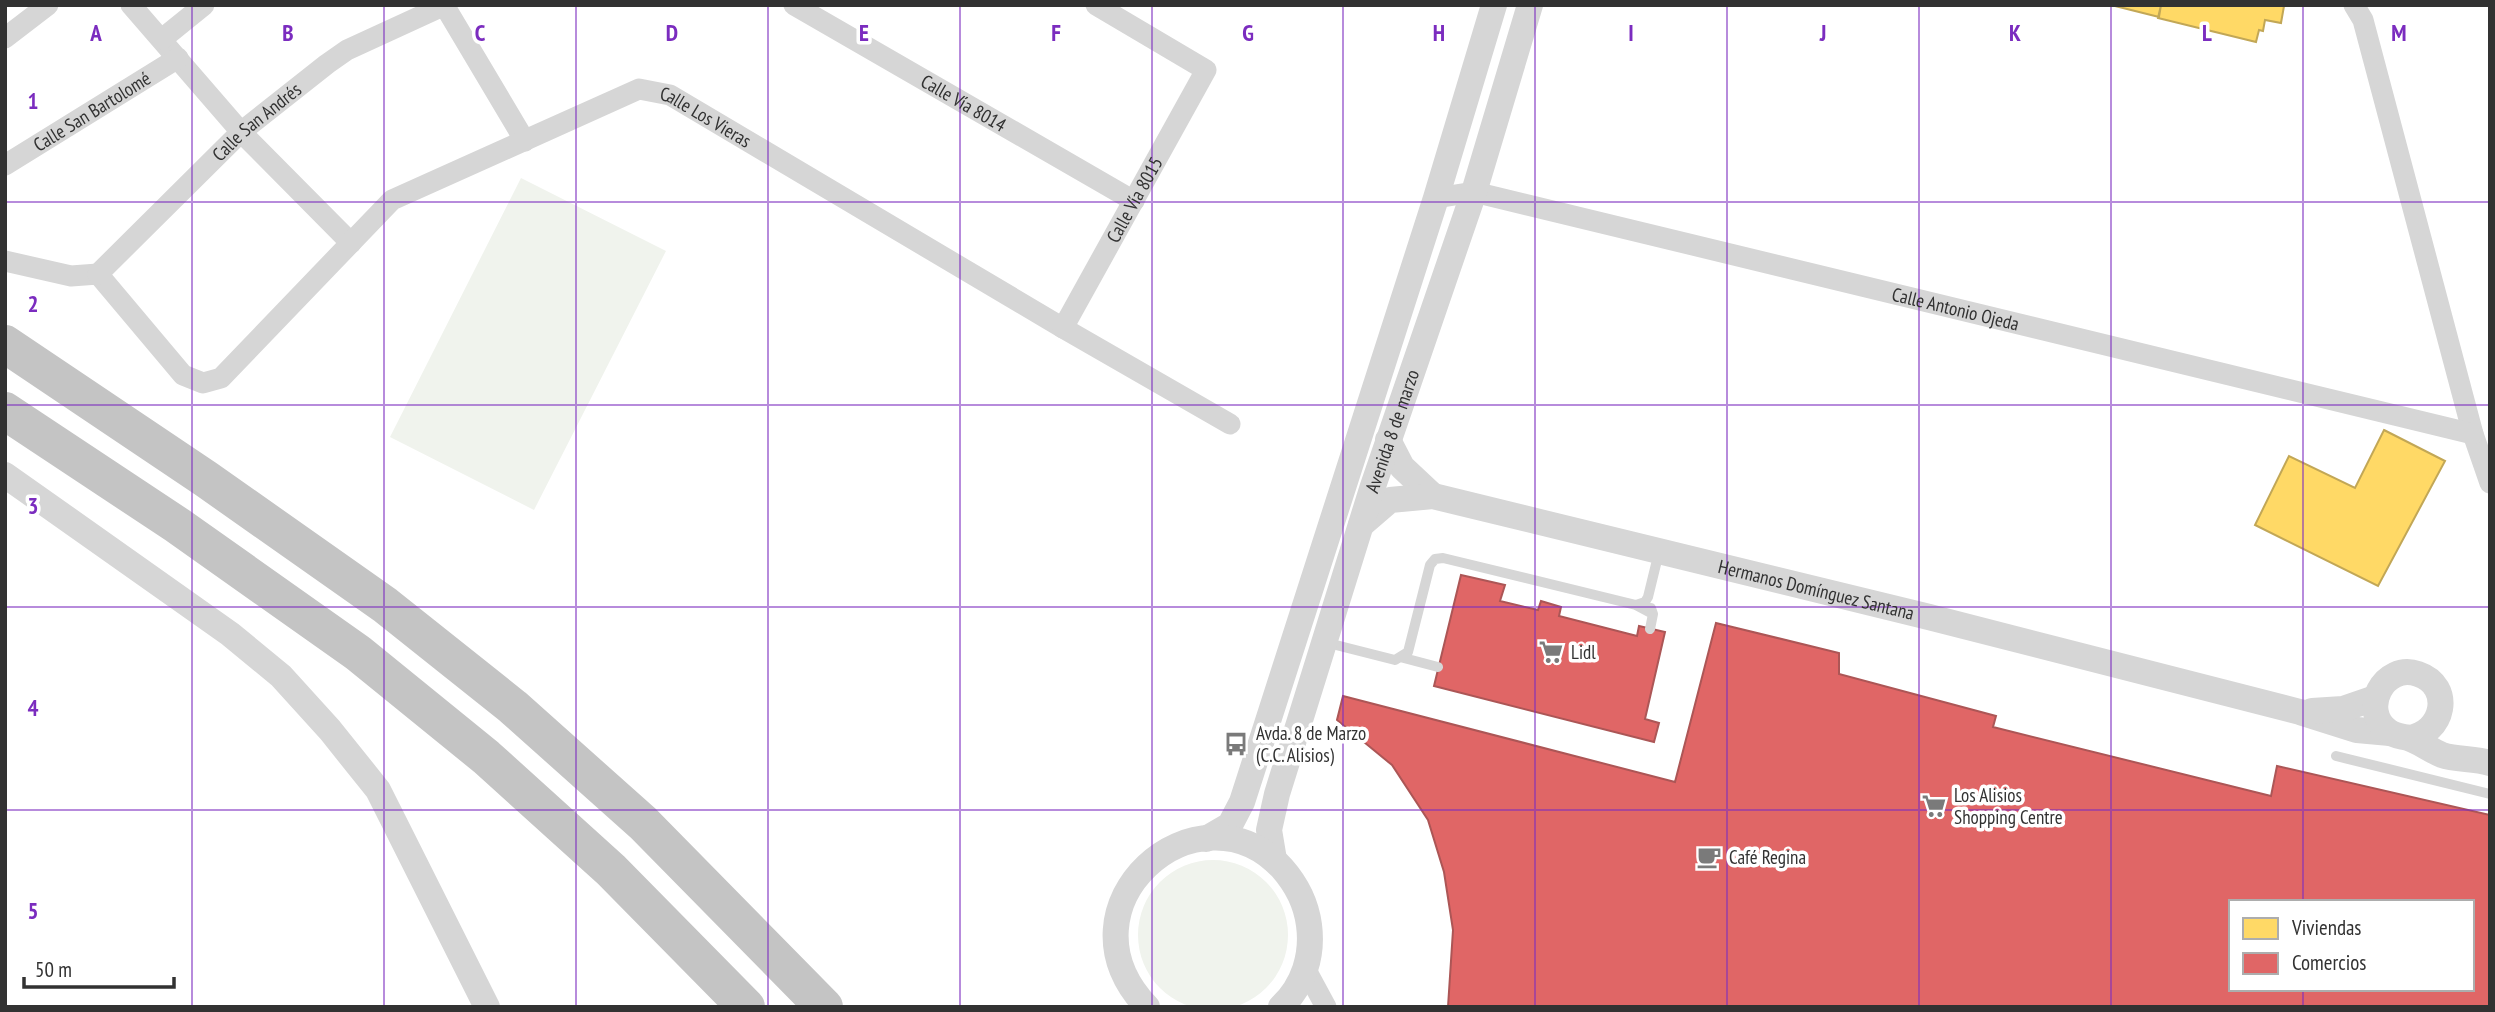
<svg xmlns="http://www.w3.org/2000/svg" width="2495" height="1012" font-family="'PT Sans Narrow',sans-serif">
<rect width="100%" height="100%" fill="#fff"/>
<!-- green -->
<path fill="#f0f3ed" d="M 521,178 L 666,251 L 534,510 L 390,437 Z
M1138 935a75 75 0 1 1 150 0a75 75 0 1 1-150 0Z"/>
<!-- homes -->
<path fill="#ffd966" stroke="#c2a756" stroke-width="2" d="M 2111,5 L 2161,5 L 2159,17 Z
M 2161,5 L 2282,5 L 2284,6 L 2281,23 L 2265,20 L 2263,31 L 2259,30 L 2256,42 L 2158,18 Z
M 2384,430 L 2445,461 L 2378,586 L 2255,525 L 2289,456 L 2355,488 Z"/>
<!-- shops -->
<path fill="#e06666" stroke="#ac5656" stroke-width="2" fill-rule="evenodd" d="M 1461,575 L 1505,585 L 1500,601 L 1538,610 L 1541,601 L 1561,607 L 1559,616 L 1637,636 L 1639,626 L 1665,632 L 1645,719 L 1659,723 L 1654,742 L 1434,686 Z
M 1716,623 L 1839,653 L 1839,674 L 1996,716 L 1993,727 L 2271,796 L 2277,766 L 2490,815 L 2490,1007 L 1448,1007 L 1453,930 L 1444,872 L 1428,820 L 1392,765 L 1337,720 L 1343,696 L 1675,782 ZM 2231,902 L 2472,902 L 2472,989 L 2231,989 Z"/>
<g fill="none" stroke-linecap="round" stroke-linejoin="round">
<!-- service -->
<path stroke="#d6d6d6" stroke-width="10" d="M 1636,605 L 1645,602 L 1648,597 L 1659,552
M 1650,629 L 1653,614 L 1651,608
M 1324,642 L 1395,660 L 1408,652 L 1430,565 L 1435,559 L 1443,558 L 1636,605 L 1653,614
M 1400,657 L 1438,667
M 2336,756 L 2490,794"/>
<!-- minor -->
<g stroke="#d6d6d6" stroke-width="21">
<path d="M 131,5 L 241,132 L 351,243"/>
<path d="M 444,5 L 525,141"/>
<path id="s1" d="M 794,5 L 1134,201"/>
<path d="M 2354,5 L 2363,20 L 2473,434 L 2490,483"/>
<path d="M 5,38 L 48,5"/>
<path d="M 162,39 L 204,5"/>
<path id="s2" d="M 5,165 L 178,58"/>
<path id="s3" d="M 1436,198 L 1474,192 L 2473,434"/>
<path d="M 5,261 L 71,276 L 98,274"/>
<path id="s4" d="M 98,274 L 183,375 L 203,383 L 221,378 L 392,200 L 639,89 L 670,95 L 1063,328 L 1230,424"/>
<path id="s5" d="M 98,274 L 241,132 L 327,64 L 347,50 L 445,5"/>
<path id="s6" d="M 1063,328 L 1206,70 L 1096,5"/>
<path d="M 1306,970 L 1326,1007"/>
</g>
<!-- tertiary -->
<g stroke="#d6d6d6" stroke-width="26">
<path d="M 1388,440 L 1402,467 L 1433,496"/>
<path d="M 5,475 L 230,634 L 281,676 L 330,730 L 378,790 L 487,1007"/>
<path id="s7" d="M 1361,525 L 1390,500 L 1433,496 L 1929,617 L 2300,712 L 2357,730 L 2390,733"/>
<path d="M 2312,711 L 2343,709 L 2375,698"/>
<path d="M 2408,738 C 2444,734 2454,686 2418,674 C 2384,662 2359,710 2388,731 C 2394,736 2400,736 2408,738 C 2420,742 2430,750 2442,755 C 2456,760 2474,758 2490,763"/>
<path d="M 1206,839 L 1230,825 L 1242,802 L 1436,198 L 1494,5"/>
<path id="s8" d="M 1274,860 L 1269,830 L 1277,794 L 1372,489 L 1474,192 L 1530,5"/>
<path d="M 1147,1007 C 1051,906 1198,778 1282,868 C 1297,885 1306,902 1309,925 C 1313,955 1304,985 1281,1007"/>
</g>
<!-- motorway -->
<path stroke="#c4c4c4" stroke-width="38" d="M 5,344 L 206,479 L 385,605 L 513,707 L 643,823 L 824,1007
M 5,411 L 177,525 L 358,653 L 486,757 L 611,870 L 746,1007"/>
</g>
<!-- grid -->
<path fill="none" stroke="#7b2cbf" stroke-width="2" stroke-opacity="0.55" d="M 192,5 L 192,1007M 384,5 L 384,1007M 576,5 L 576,1007M 768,5 L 768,1007M 960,5 L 960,1007M 1152,5 L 1152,1007M 1343,5 L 1343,1007M 1535,5 L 1535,1007M 1727,5 L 1727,1007M 1919,5 L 1919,1007M 2111,5 L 2111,1007M 2303,5 L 2303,902M 5,202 L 2490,202M 5,405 L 2490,405M 5,607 L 2490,607M 5,810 L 2490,810M 2303,989 L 2303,1007"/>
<!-- icons -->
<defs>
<g id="supermarket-bare" transform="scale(1.89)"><path d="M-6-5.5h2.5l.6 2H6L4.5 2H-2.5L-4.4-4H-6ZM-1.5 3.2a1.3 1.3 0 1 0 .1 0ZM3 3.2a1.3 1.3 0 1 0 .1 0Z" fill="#7a7a7a" stroke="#fff" stroke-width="2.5" paint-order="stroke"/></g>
<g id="bus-bare" transform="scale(1.89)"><path d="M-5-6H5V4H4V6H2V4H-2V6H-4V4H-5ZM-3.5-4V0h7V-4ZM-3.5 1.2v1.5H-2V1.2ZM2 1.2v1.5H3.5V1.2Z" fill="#7a7a7a" stroke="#fff" stroke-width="2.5" paint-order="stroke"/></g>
<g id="cafe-bare" transform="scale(1.89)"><path d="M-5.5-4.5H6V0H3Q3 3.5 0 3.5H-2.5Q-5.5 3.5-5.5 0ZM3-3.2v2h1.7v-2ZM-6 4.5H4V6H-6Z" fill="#7a7a7a" stroke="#fff" stroke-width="2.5" paint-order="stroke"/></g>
</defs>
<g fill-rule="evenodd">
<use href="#supermarket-bare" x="1551" y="652"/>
<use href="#bus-bare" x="1236" y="744"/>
<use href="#supermarket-bare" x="1934" y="806"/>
<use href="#cafe-bare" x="1709" y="857"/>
</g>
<g text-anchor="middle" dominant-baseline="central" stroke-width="7" stroke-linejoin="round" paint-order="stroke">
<!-- street labels -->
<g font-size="19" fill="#323232" stroke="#fff">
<text stroke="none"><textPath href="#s1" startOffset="196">Calle Vía 8014</textPath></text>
<text stroke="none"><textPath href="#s2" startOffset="102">Calle San Bartolomé</textPath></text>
<text stroke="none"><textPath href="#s4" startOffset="763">Calle Los Vieras</textPath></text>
<text stroke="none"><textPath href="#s5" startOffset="220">Calle San Andrés</textPath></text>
<text stroke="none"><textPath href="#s6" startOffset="147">Calle Vía 8015</textPath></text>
<text stroke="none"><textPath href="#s3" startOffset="534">Calle Antonio Ojeda</textPath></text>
<text stroke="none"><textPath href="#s8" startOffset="448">Avenida 8 de marzo</textPath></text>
<text stroke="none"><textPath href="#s7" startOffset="476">Hermanos Domínguez Santana</textPath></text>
</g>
<!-- poi labels -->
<g font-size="19" fill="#323232" stroke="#fff" text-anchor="start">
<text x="1571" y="652">Lidl</text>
<text x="1256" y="733">Avda. 8 de Marzo<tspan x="1256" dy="22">(C.C. Alisios)</tspan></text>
<text x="1954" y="795">Los Alisios<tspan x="1954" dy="22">Shopping Centre</tspan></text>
<text x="1729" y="857">Café Regina</text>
</g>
</g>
<g font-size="23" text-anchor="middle" font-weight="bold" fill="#7b2cbf" stroke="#fff" stroke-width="7" stroke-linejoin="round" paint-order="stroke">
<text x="96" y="41">A</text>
<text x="288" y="41">B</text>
<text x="480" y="41">C</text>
<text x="672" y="41">D</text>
<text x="864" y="41">E</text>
<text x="1056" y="41">F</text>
<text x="1248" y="41">G</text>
<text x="1439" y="41">H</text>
<text x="1631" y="41">I</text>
<text x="1823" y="41">J</text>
<text x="2015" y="41">K</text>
<text x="2207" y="41">L</text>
<text x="2399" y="41">M</text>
<text x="33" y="109">1</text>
<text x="33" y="312">2</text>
<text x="33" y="514">3</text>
<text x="33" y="716">4</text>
<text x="33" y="919">5</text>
</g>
<!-- border -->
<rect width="2495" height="1012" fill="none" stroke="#323232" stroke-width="14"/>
<!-- legend -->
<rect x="2229" y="900" width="245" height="91" fill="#ffffff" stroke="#adadad" stroke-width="2"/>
<rect x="2243" y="918" width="35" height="21" fill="#ffd966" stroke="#adadad" stroke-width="2"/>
<text x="2292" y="935" font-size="21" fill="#323232">Viviendas</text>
<rect x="2243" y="953" width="35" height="21" fill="#e06666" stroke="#adadad" stroke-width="2"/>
<text x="2292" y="970" font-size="21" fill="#323232">Comercios</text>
<!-- scale -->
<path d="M24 977v10h150v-10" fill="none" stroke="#323232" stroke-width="3.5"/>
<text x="35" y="977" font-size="21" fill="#323232" stroke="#ffffff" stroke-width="5" paint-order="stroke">50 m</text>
</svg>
